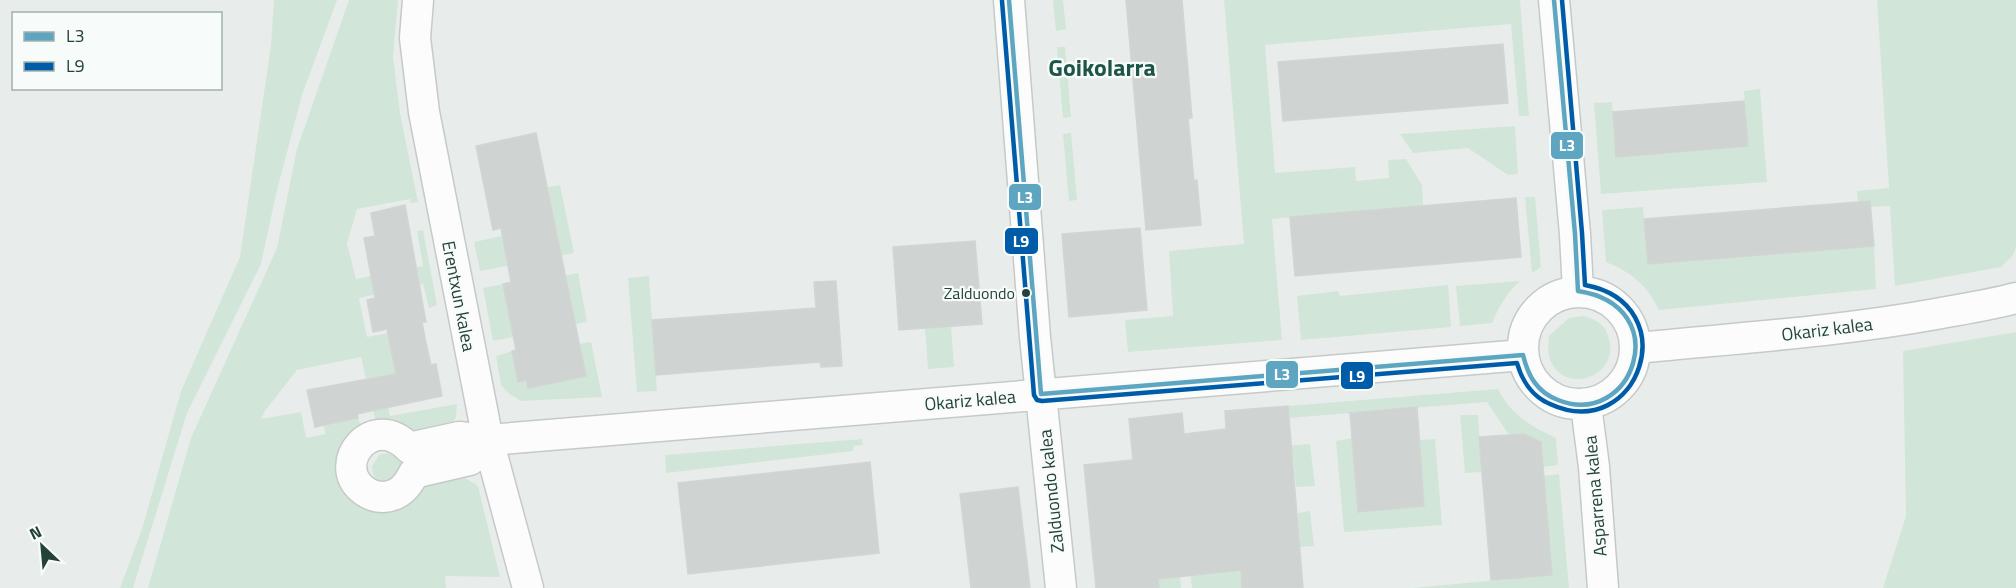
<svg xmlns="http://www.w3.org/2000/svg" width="2016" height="588" font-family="'Titillium Web',sans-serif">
<rect width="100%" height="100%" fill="#e8edeb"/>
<!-- green -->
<path fill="#d1e6d8" d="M 274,0 L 337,0 L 302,95 L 276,194 L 261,264 L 187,413 L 133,588 L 120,588 L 142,529 L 181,391 L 240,257 L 271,45 Z
M 349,0 L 398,0 L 393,56 L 400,113 L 418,202 L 411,203 L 410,199 L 357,209 L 347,243 L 356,279 L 423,266 L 417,231 L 423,230 L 437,305 L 429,308 L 423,284 L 359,298 L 367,337 L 388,333 L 396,374 L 382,377 L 390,416 L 457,404 L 456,417 L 452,425 L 418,437 L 376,423 L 361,357 L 297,370 L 265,411 L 261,419 L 301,412 L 306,438 L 325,434 L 324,426 L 358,418 L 362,429 L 353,497 L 462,476 L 478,486 L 500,577 L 445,576 L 446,588 L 148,588 L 191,438 L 277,248 L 297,149 Z
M 1053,0 L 1063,0 L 1066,29 L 1056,31 Z
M 1224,0 L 1520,0 L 1529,116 L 1519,116 L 1511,24 L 1265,45 L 1275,173 L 1355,167 L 1356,181 L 1389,178 L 1388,160 L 1406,159 L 1422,185 L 1423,206 L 1272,219 L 1282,340 L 1128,352 L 1125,320 L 1173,316 L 1169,251 L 1244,244 Z
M 1877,0 L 2016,0 L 2016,247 L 2013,255 L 2001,267 L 1895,286 L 1890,206 L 1871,207 L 1870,201 L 1858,201 L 1857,191 L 1889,188 Z
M 1057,47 L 1065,47 L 1071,117 L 1063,118 Z
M 1760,89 L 1767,182 L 1601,194 L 1594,103 L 1612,102 L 1617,157 L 1747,146 L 1744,91 Z
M 1515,126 L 1518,174 L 1508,175 L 1468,148 L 1413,153 L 1400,134 Z
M 1071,133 L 1077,200 L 1069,201 L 1063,134 Z
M 560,185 L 574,253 L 480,271 L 474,242 L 502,236 L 506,251 L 558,238 L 548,187 Z
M 1525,197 L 1535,197 L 1541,267 L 1532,273 Z
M 1643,207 L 1648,264 L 1874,246 L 1876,289 L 1659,310 C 1647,285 1631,272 1606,262 L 1602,210 Z
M 578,273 L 587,322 L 493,341 L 483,288 L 503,284 L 510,316 L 564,276 Z
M 649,276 L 657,391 L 637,392 L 628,278 Z
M 1520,281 C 1506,294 1499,307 1492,323 L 1460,326 L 1456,286 Z
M 1448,285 L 1451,327 L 1301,340 L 1297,296 L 1338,291 L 1340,296 Z
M 1584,316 C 1597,320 1606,325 1609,339 C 1619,374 1572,393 1554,367 C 1547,358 1548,347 1549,336 L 1569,318 Z
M 951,326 L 954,367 L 928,369 L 925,328 Z
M 2016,332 L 2016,588 L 1883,588 L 1906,516 L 1903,351 Z
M 591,342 L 602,397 L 521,401 L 507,392 L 501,385 L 496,356 L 512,351 L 528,388 L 579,344 Z
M 1498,389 C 1511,415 1531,426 1556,438 L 1558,465 L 1543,467 L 1541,442 L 1529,436 L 1523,437 L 1523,434 L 1509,435 L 1487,402 L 1289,418 L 1288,406 Z
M 1460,415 L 1478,415 L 1482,472 L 1465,473 Z
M 1352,438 L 1358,512 L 1424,506 L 1419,440 L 1435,439 L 1442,525 L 1344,532 L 1336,441 Z
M 862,439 L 863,445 L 854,446 L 853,451 L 666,473 L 665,455 Z
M 1310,444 L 1315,486 L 1296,487 L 1293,454 L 1233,460 L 1242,588 L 1192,588 L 1188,555 L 1200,575 L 1210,573 L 1228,450 Z
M 388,453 L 399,459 L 403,468 L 389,483 C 378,482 372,478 372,466 L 379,455 Z
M 1559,474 L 1569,588 L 1413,588 L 1551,575 L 1543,476 Z
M 1310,511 L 1314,546 L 1300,547 L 1298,513 Z
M 1176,536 L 1181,588 L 1159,588 L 1158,573 Z"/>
<!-- building -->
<path fill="#cfd4d2" stroke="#d1d6d4" stroke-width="1.5" d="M 1126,0 L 1182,0 L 1192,118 L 1188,118 L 1191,149 L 1194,181 L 1197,180 L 1201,225 L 1146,230 Z
M 1503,44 L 1508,103 L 1283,121 L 1278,62 Z
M 1744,101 L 1748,146 L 1616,157 L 1613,112 Z
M 536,133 L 586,376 L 528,388 L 526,380 L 518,382 L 512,351 L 516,350 L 503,284 L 511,282 L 501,228 L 493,230 L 476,146 Z
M 1516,198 L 1521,257 L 1295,276 L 1290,217 Z
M 1870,201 L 1874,246 L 1648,264 L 1644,219 Z
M 405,205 L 426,322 L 422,322 L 426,343 L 431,365 L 436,364 L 442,396 L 357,414 L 358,418 L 315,427 L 307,390 L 396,374 L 387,329 L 373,332 L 367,300 L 375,298 L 364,238 L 375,236 L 371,213 Z
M 1140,228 L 1147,310 L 1069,317 L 1062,234 Z
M 975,241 L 982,324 L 899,330 L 893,247 Z
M 836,281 L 842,366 L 821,367 L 820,362 L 656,375 L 652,320 L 816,308 L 814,282 Z
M 1288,406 L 1303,588 L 1242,588 L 1241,570 L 1158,579 L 1159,588 L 1096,588 L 1084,465 L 1133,460 L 1129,419 L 1182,413 L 1184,434 L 1226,429 L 1225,411 Z
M 1417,407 L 1424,506 L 1358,512 L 1350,413 Z
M 1524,434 L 1541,442 L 1552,575 L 1491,580 L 1479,437 Z
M 870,462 L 879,553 L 688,574 L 678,483 Z
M 1018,487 L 1030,588 L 971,588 L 960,494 Z"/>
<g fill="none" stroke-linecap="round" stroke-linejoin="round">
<!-- street casing -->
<g stroke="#c5cac8" stroke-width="33">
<path id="street" d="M 418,0 L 415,38 L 424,112 L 488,440 L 528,588
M 1009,0 L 1035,337 L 1061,588
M 1554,0 L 1575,234 L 1578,291
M1523 348a56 56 0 1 1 112 0a56 56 0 1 1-112 0Z
M 1637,348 C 1737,338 1836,332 1936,314 C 1963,309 1990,305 2016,298
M 1586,405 L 1594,467 L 1603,588
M 488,440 L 470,460 L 414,473 C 407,487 399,496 383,497 C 375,497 368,494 362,489 C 331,463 373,410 409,448 L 459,437 L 488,440 L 1523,355"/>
</g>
<!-- street -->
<use href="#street" stroke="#fcfcfc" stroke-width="30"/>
<!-- bus-1 casing -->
<g stroke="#f7fbf9" stroke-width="9">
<path id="bus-1" d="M 1009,0 L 1041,394
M 1554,0 L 1575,234 L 1578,291
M 1523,355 C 1528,376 1537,392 1558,400 C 1633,430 1677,306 1578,291
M 1041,394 L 1523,355"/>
</g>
<!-- bus-2 casing -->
<g stroke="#f7fbf9" stroke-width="9">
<path id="bus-2" d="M 1002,1 L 1034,395 L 1037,400 L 1042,401 L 1517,363 C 1522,381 1533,397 1550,404 C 1639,445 1687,304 1585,285 L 1582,233 L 1562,0"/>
</g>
<!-- bus-1 -->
<use href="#bus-1" stroke="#5ea5c1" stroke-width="4.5"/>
<!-- bus-2 -->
<use href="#bus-2" stroke="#005ca8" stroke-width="4.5"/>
</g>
<!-- markers -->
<circle fill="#24423a" stroke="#f7fbf9" stroke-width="2" cx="1026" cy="293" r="5"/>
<g text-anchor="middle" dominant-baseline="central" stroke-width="4.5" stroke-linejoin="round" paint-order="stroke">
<!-- bus labels -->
<g font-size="16" fill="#24423a" stroke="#f7fbf9" text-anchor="end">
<text x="1015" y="293">Zalduondo</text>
</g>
<!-- street labels -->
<g font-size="18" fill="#24423a" stroke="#f7fbf9">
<text transform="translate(459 296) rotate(79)">Erentxun kalea</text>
<text transform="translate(1827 329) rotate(-7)">Okariz kalea</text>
<text transform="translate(970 400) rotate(-5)">Okariz kalea</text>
<text transform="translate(1051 491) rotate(-96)">Zalduondo kalea</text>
<text transform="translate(1595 496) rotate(-95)">Asparrena kalea</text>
</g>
<!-- district labels -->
<g font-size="24" font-weight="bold" fill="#1f5548" stroke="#f7fbf9">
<text x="1102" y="67">Goikolarra</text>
</g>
</g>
<g stroke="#f7fbf9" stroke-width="2">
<rect x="1550" y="131" width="34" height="29" rx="6" fill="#5ea5c1"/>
<rect x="1008" y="183" width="34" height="28" rx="6" fill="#5ea5c1"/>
<rect x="1004" y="227" width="35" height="28" rx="6" fill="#005ca8"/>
<rect x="1265" y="360" width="34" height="29" rx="6" fill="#5ea5c1"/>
<rect x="1340" y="361" width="34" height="29" rx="6" fill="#005ca8"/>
</g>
<g font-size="16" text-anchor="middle" font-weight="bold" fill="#fff">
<text x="1567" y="151">L3</text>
<text x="1025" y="203">L3</text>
<text x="1021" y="247">L9</text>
<text x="1282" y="380">L3</text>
<text x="1357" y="382">L9</text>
</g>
<!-- legend -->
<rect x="12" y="12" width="210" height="78" fill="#f7fbf9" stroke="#a3b1ad" stroke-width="1.5"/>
<rect x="24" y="32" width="30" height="9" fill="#5ea5c1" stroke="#a3b1ad" stroke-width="1.5"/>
<text x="66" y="42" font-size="18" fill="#24423a">L3</text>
<rect x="24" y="62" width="30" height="9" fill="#005ca8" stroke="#a3b1ad" stroke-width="1.5"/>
<text x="66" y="72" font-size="18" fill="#24423a">L9</text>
<!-- north arrow -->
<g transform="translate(42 546) rotate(334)" stroke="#f7fbf9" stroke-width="4.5" paint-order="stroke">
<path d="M0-4.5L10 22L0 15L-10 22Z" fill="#24423a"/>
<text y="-9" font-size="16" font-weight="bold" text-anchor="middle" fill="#24423a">N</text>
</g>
</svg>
